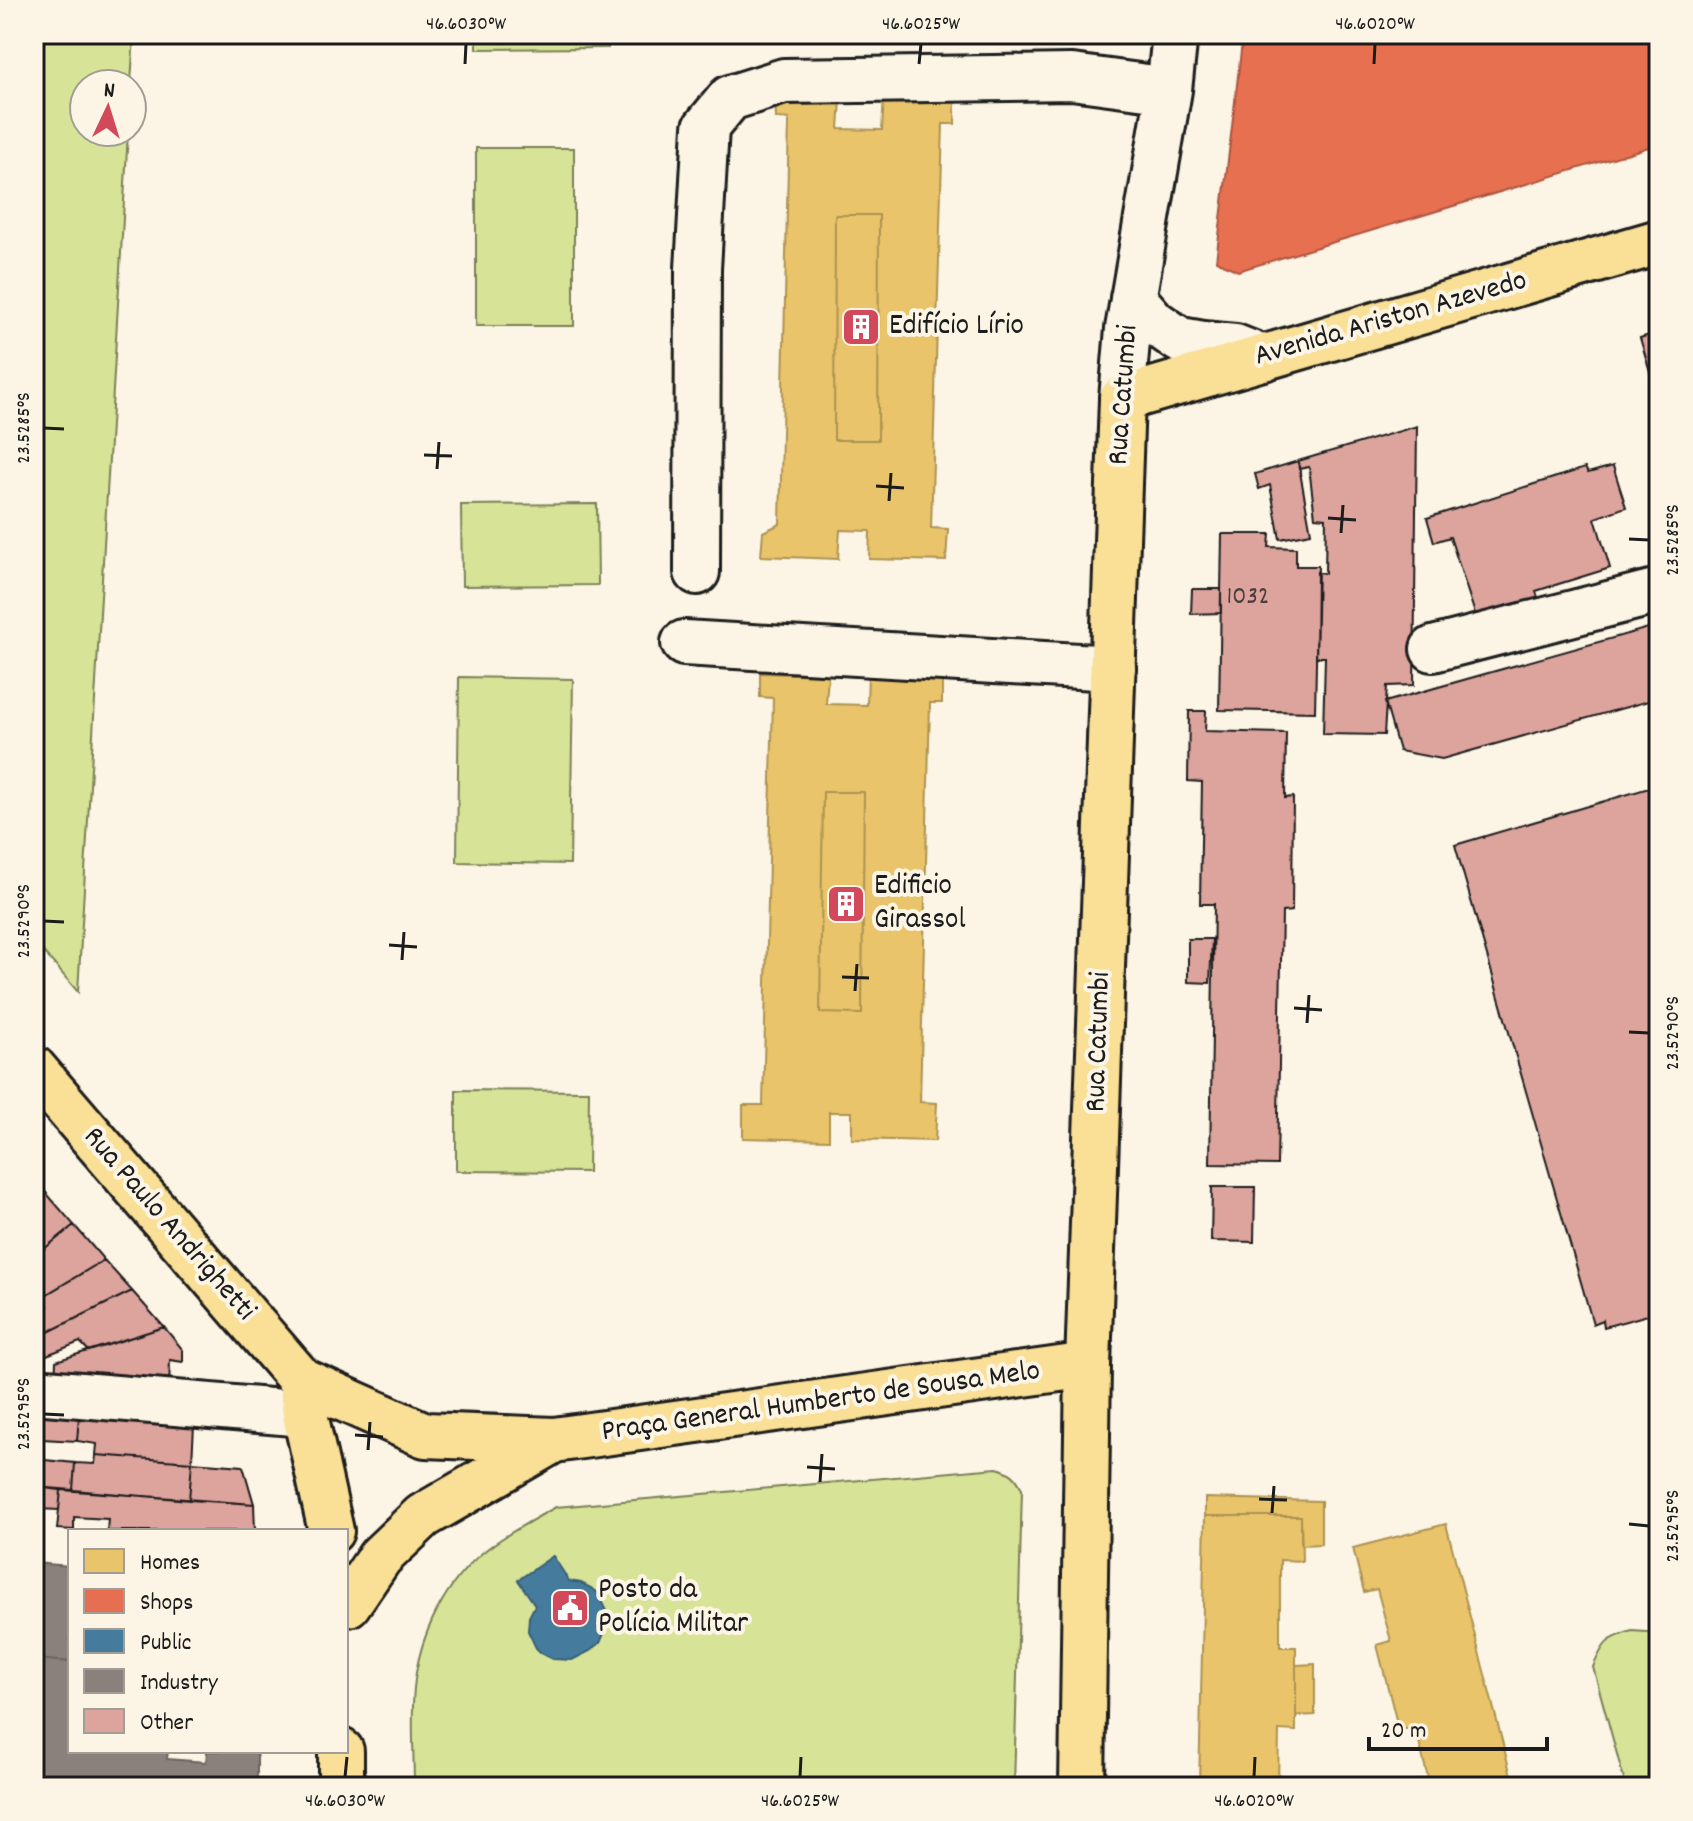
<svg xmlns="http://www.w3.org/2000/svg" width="1693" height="1821" font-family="Dekko,sans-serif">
<rect width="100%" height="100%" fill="#fcf5e5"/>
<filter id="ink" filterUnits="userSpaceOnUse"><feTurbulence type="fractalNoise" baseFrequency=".0125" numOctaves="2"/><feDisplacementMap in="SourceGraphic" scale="16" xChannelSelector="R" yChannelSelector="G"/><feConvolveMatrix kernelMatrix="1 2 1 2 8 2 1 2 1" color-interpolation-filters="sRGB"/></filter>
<g filter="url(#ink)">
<!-- green -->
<path fill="#d7e396" stroke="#7a8059" stroke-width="2" d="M 34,34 L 134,34 L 131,84 L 84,84 L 84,132 L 128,132 L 78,992 L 34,941 Z
M 477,34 L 608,34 L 608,48 L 477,49 Z
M 476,148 L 574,148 L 574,326 L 476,326 Z
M 597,504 L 598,585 L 462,586 L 461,505 Z
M 459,677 L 573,679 L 570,864 L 457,862 Z
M 456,1090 L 589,1091 L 588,1172 L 456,1171 Z
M 997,1468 C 1011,1472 1016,1476 1022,1489 L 1014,1787 L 414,1787 C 414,1754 411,1720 414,1688 C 419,1635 445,1582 487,1549 C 508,1533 532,1520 556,1507 Z
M 1632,1631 L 1659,1633 L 1659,1787 L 1626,1787 L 1593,1667 C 1604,1642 1606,1639 1632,1631 Z"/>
<!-- homes -->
<path fill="#e9c46a" stroke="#ac9253" stroke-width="2" d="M 884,96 L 955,98 L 955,124 L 943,124 L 931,528 L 948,529 L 946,561 L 869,559 L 870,531 L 840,530 L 838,559 L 761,556 L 763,532 L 780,524 L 789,119 L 776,118 L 775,98 L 841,99 L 839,129 L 882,130 Z
M 835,215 L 879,215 L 878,440 L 834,440 Z
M 868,672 L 942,674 L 942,703 L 930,703 L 920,1102 L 937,1103 L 935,1141 L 852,1139 L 852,1112 L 829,1112 L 829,1140 L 743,1138 L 743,1105 L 763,1105 L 773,698 L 760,697 L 760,673 L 828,675 L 826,704 L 867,705 Z
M 823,792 L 864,792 L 862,1014 L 820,1013 Z
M 1205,1498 L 1321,1501 L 1321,1544 L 1301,1545 L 1301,1516 L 1205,1516 Z
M 1205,1516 L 1301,1516 L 1302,1561 L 1280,1560 L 1280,1647 L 1296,1647 L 1296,1731 L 1279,1730 L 1278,1787 L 1199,1787 Z
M 1446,1524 L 1514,1787 L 1412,1787 L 1411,1782 L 1428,1778 L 1415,1726 L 1399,1731 L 1377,1645 L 1391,1641 L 1377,1589 L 1364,1592 L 1353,1548 Z
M 1315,1664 L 1315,1715 L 1296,1716 L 1296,1665 Z"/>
<!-- shops -->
<path fill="#e76f51" stroke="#aa5641" stroke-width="2" d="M 1243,34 L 1659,34 L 1659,144 L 1238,271 L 1216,261 Z"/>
<!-- public -->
<path fill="#457b9d" stroke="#395e76" stroke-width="2" d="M 553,1556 L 569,1581 L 581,1583 L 593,1589 L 598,1593 L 607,1611 L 608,1624 L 600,1643 L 590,1651 L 572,1660 L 553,1659 L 541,1653 L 536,1648 L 528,1631 L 529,1617 L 535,1605 L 518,1580 Z"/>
<!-- industry -->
<path fill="#8a817c" stroke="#69635f" stroke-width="2" d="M 34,1563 L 70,1566 L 70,1662 L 34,1659 Z
M 34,1659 L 70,1662 L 70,1751 L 168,1751 L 167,1759 L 206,1762 L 207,1751 L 257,1751 L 257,1787 L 34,1787 Z"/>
<!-- building -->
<path fill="#dda39d" stroke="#1c1c1c" stroke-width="2" d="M 1659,332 L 1659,402 L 1640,338 Z
M 1417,426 L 1414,685 L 1387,686 L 1384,735 L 1323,734 L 1325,657 L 1316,657 L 1317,572 L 1325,573 L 1326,518 L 1315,517 L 1309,467 L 1299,469 L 1298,461 Z
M 1298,461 L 1311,533 L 1280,539 L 1270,485 L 1259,489 L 1255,474 Z
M 1613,466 L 1626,507 L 1595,518 L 1610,568 L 1536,591 L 1540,604 L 1478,623 L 1450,537 L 1434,542 L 1427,518 L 1585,468 L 1588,473 Z
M 1222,534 L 1270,534 L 1269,547 L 1296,548 L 1296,566 L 1318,566 L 1315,712 L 1219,710 Z
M 1192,589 L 1221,589 L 1221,613 L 1191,614 Z
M 1659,625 L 1659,698 L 1442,759 L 1399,751 L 1385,702 Z
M 1189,711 L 1206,711 L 1205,731 L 1286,733 L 1285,798 L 1293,797 L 1292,911 L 1282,912 L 1277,1165 L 1210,1164 L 1214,904 L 1200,904 L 1202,782 L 1188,781 Z
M 1659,785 L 1659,1312 L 1604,1327 L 1603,1320 L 1593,1324 L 1455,845 Z
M 1188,939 L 1212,939 L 1210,983 L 1188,982 Z
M 35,1180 L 74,1225 L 34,1257 L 34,1181 Z
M 1212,1187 L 1255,1187 L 1254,1242 L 1211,1241 Z
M 74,1225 L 104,1260 L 34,1302 L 34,1257 Z
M 104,1260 L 132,1291 L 34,1339 L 34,1316 L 48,1306 L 42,1297 Z
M 132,1291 L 164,1327 L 89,1351 L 80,1342 L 34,1360 L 34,1339 Z
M 164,1327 L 183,1350 L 183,1362 L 170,1360 L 169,1388 L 55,1380 L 56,1361 Z
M 43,1414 L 79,1417 L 77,1441 L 42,1439 Z
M 79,1417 L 194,1426 L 192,1462 L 96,1455 L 97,1444 L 77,1441 Z
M 96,1455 L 192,1462 L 189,1500 L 73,1490 L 75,1463 L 95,1464 Z
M 34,1459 L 75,1463 L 73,1490 L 34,1487 Z
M 192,1462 L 243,1466 L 254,1504 L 189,1500 Z
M 34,1487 L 61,1490 L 59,1510 L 38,1509 L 36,1527 L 34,1527 Z
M 61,1490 L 254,1504 L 255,1531 L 107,1531 L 108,1519 L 74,1517 L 74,1530 L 57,1529 Z"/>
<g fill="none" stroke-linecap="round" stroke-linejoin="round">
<!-- minor casing -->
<g stroke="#1c1c1c" stroke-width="50">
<path id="minor" d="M 1133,298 L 1154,322 L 1180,340 L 1203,344 L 1235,347 L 1263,358
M 1122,399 L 1128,329 L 1169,90 L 1175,34
M 697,572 L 698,269 L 706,127 L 730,98 L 784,81 L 1072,77 L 1169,90
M 684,643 L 1113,668
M 1433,649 L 1659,591
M 34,1391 L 305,1414"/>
</g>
<!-- major casing -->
<g stroke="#1c1c1c" stroke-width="50">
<path id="major" d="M 34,1069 L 301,1380 L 425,1435 L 554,1440
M 301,1380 L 305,1414 L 331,1531
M 348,1604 L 380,1557 L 423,1516 L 554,1440 L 1088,1365
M 341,1787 L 341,1751
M 1082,1787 L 1088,1365 L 1122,399 L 1659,242"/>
</g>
<!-- minor -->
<use href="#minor" stroke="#fcf5e5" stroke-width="44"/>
<!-- major -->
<use href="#major" stroke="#fadf96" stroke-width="44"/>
</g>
</g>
<!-- ticks -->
<path fill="none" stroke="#1c1c1c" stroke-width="3" d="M 465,64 L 466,44M 919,64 L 921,44M 1374,64 L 1375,44M 44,428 L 64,429M 424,455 L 452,456M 437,469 L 439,442M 876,486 L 904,488M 889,501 L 891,473M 1328,518 L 1356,520M 1341,533 L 1343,505M 1629,539 L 1649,540M 44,921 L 64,922M 389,945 L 417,947M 402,960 L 404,932M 842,977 L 869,978M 855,991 L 857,964M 1294,1008 L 1322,1010M 1307,1023 L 1309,995M 1629,1032 L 1649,1033M 44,1414 L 64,1415M 355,1435 L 383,1437M 368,1450 L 370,1422M 807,1467 L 835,1469M 820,1482 L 822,1454M 1259,1499 L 1287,1500M 1272,1513 L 1274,1486M 1629,1524 L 1649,1526M 345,1777 L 347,1757M 800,1777 L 801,1757M 1254,1777 L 1255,1757"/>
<!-- icons -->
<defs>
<g id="building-square" transform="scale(2)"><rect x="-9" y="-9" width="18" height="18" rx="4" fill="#d1495b" stroke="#fcf5e5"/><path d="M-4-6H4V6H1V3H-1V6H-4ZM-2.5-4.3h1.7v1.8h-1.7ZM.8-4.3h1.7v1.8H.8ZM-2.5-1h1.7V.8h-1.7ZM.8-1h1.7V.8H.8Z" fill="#fff"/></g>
<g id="civic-square" transform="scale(2)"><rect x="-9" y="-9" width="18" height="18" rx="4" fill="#d1495b" stroke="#fcf5e5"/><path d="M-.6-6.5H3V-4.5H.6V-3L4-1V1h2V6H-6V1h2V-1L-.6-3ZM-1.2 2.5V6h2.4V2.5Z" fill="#fff"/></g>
</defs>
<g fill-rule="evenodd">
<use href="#building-square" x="861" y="327"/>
<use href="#building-square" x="846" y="904"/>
<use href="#civic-square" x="570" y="1608"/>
</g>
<g text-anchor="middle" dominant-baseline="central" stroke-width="8" stroke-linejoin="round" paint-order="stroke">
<!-- number labels -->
<g font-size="26" fill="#4c3e3c">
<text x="1248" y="597">1032</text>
</g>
<!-- street labels -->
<g font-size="30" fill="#1c1c1c" stroke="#fcf5e5">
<text transform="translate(1391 320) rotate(-16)">Avenida Ariston Azevedo</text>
<text transform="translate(1125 395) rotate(-86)">Rua Catumbi</text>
<text transform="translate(1100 1042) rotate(-88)">Rua Catumbi</text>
<text transform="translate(168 1225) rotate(49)">Rua Paulo Andrighetti</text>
<text transform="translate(821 1403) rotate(-8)">Praça General Humberto de Sousa Melo</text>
</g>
<!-- poi labels -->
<g font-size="30" fill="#1c1c1c" stroke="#fcf5e5" text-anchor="start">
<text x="889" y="327">Edifício Lírio</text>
<text x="874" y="887">Edificio<tspan x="874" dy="34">Girassol</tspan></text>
<text x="598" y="1591">Posto da<tspan x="598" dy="34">Polícia Militar</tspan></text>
</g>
</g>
<!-- margin -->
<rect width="1693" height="1821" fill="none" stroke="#fcf5e5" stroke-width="88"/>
<!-- legend -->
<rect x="68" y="1529" width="280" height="224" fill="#fcf5e5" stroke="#a29e95" stroke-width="2"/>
<rect x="84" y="1549" width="40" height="24" fill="#e9c46a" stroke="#a29e95" stroke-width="2"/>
<text x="140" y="1569" font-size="24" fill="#1c1c1c">Homes</text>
<rect x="84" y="1589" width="40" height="24" fill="#e76f51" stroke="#a29e95" stroke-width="2"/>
<text x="140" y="1609" font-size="24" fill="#1c1c1c">Shops</text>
<rect x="84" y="1629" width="40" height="24" fill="#457b9d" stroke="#a29e95" stroke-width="2"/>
<text x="140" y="1649" font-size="24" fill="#1c1c1c">Public</text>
<rect x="84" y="1669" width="40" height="24" fill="#8a817c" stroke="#a29e95" stroke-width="2"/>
<text x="140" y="1689" font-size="24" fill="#1c1c1c">Industry</text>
<rect x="84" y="1709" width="40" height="24" fill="#dda39d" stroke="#a29e95" stroke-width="2"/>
<text x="140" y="1729" font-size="24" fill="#1c1c1c">Other</text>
<!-- north arrow -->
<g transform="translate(108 108) rotate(4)"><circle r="38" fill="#fcf5e5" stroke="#a29e95" stroke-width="2"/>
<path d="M0-6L14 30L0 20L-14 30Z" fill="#d1495b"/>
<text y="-12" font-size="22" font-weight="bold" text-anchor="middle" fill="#1c1c1c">N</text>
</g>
<!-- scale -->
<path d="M1369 1737v12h178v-12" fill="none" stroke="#1c1c1c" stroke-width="4"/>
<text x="1381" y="1737" font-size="24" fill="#1c1c1c" stroke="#fcf5e5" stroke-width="6" paint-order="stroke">20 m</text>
<rect x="44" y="44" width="1605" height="1733" fill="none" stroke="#1c1c1c" stroke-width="3"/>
<g font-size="20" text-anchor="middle" fill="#1c1c1c">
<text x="466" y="29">46.6030°W</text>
<text x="921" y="29">46.6025°W</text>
<text x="1375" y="29">46.6020°W</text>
<text transform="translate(22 428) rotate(-90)" y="7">23.5285°S</text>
<text transform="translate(1671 540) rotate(-90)" y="7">23.5285°S</text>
<text transform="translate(22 921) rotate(-90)" y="7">23.5290°S</text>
<text transform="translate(1671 1033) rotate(-90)" y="7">23.5290°S</text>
<text transform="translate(22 1414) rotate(-90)" y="7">23.5295°S</text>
<text transform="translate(1671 1526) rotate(-90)" y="7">23.5295°S</text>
<text x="345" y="1806">46.6030°W</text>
<text x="800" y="1806">46.6025°W</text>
<text x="1254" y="1806">46.6020°W</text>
</g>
</svg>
